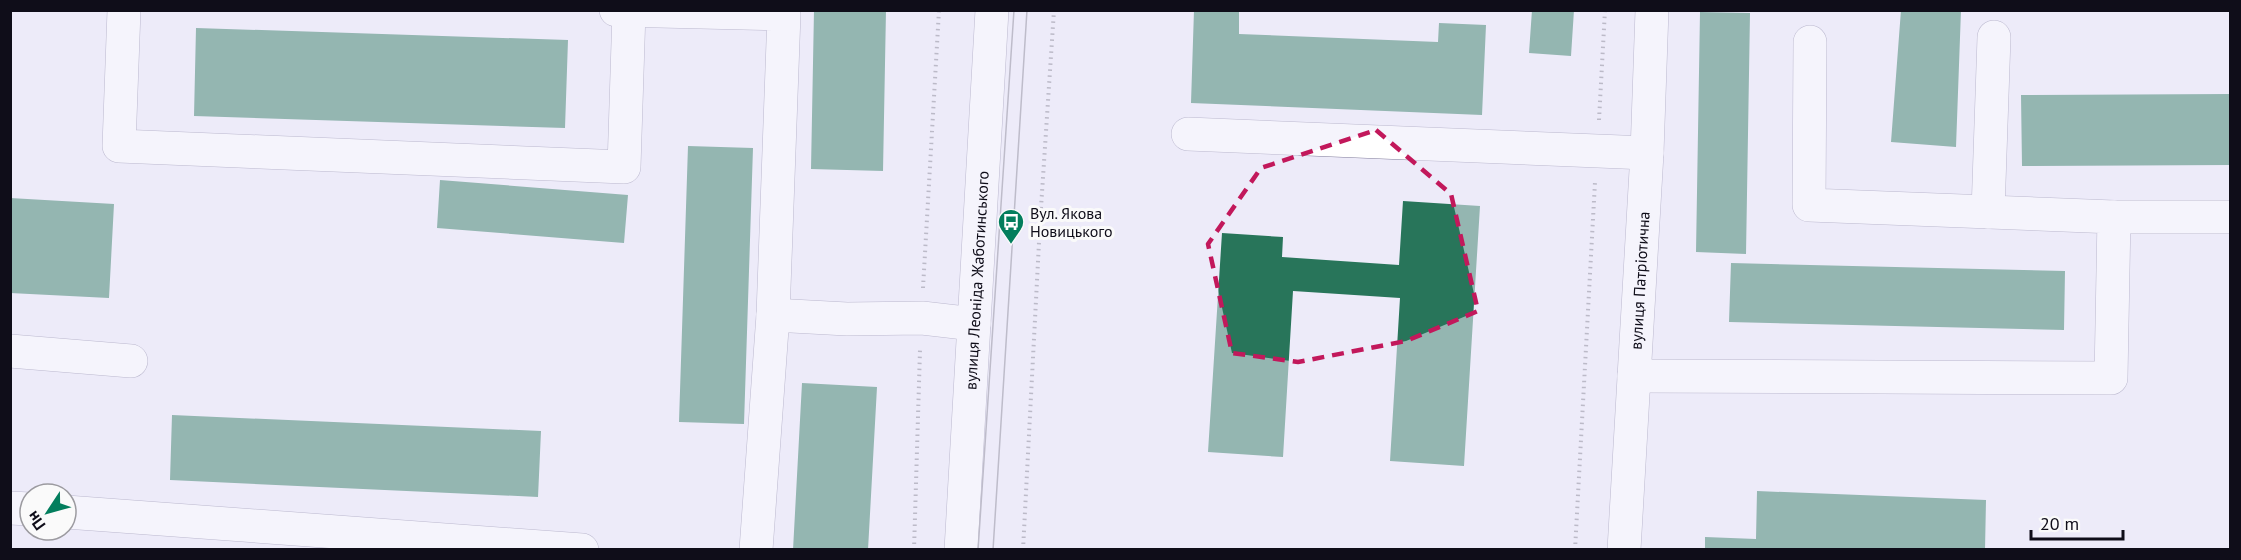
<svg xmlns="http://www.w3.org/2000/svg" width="2241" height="560" font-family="'PT Sans',sans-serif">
<rect width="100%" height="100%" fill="#edebf9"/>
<!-- building -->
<path fill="#28755a" d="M 814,10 L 886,10 L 883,171 L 811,169 Z
M 1194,10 L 1239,10 L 1239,34 L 1438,42 L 1439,23 L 1486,25 L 1482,115 L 1191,103 Z
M 1532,10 L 1574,10 L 1571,56 L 1529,53 Z
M 1901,10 L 1961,10 L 1956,147 L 1891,142 Z
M 1700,12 L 1750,13 L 1746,254 L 1696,252 Z
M 196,28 L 568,40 L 565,128 L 194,116 Z
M 2230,94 L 2230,165 L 2022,166 L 2021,95 Z
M 688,146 L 753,148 L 744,424 L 679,422 Z
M 440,180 L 628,195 L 624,243 L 437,228 Z
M 10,198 L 114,204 L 109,298 L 10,293 Z
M 1403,201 L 1480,206 L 1464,466 L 1390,461 L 1400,298 L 1293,291 L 1283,457 L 1208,452 L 1222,233 L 1283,237 L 1282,257 L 1399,265 Z
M 1731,263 L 2065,271 L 2064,330 L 1729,322 Z
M 802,383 L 877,387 L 868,550 L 793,550 Z
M 172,415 L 541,431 L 538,497 L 170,480 Z
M 1757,491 L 1986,500 L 1985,550 L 1705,550 L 1705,537 L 1756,539 Z"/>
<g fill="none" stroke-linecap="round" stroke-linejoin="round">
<!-- minor casing -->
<g stroke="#807c9b" stroke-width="34">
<g id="minor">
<path d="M 124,10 L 119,146 L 624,167 L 629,11"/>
<path d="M 616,10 L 784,14 L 773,315"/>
<path d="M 1188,134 L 1647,153"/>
<path d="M 1988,212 L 1994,37"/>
<path d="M 2114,217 L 2230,217"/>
<path d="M 10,351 L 131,361"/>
<path d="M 1634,376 L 2111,378 L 2114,217 L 1809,205 L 1810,42"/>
<path d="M 10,508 L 30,509"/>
<path d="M 66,512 L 582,550"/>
<path d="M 756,550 L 773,315 L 847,319 L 922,318 L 974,324"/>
<path id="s1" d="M 961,550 L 992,10"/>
<path id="s2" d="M 1624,550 L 1647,153 L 1652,10"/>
</g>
</g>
<!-- path -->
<path stroke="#817f8c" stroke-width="4" stroke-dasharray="1.5 4.5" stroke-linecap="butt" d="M 1599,120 L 1605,10
M 923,288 L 939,10
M 914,550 L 920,350
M 1023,550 L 1040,223 L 1054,10
M 1575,550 L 1595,182"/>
<!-- minor -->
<use href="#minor" stroke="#fff" stroke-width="33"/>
<!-- tram -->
<path stroke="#858390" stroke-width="1.5" d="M 978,550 L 1014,10
M 993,550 L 1027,10"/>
</g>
<!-- marked area -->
<path d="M0 0H2241V560H0ZM 1376,130 L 1451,194 L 1478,311 L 1406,341 L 1298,362 L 1232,353 L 1208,244 L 1261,168 Z" fill="#edebf9" fill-opacity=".55" fill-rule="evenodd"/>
<path fill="none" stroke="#c2185b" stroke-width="4.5" stroke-dasharray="12 8" stroke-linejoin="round" d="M 1376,130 L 1451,194 L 1478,311 L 1406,341 L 1298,362 L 1232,353 L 1208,244 L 1261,168 Z"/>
<!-- icons -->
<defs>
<g id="bus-pin" transform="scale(1.35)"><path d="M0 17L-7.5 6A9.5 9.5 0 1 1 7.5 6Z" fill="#037e5d" stroke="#fafafa"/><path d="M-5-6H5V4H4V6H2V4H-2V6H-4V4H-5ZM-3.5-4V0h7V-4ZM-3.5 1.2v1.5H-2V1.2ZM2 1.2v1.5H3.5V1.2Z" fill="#fff"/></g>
</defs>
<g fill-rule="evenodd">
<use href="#bus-pin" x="1011" y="222"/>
</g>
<g text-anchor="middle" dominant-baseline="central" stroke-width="6" stroke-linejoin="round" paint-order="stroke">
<!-- poi labels -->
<g font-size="16" fill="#0f0d19" stroke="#fafafa" text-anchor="start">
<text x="1030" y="213">Вул. Якова<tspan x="1030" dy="18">Новицького</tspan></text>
</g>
<!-- street labels -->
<g font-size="16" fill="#0f0d19" stroke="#fafafa">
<text stroke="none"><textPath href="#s1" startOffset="270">вулиця Леоніда Жаботинського</textPath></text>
<text stroke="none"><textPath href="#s2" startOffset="270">вулиця Патріотична</textPath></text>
</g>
</g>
<!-- border -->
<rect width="2241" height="560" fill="none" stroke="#0f0d19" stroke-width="24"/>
<!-- north arrow -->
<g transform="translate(48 512) rotate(234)"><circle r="28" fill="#fafafa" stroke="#9c9ba0" stroke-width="1.5"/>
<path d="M0-4.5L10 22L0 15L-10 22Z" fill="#037e5d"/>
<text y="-9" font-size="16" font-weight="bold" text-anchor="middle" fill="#0f0d19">Пн</text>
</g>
<!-- scale -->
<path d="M2031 530v9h92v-9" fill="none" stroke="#0f0d19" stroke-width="3"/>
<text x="2040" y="530" font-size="18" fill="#0f0d19" stroke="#fafafa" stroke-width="4.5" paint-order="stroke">20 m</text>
</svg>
